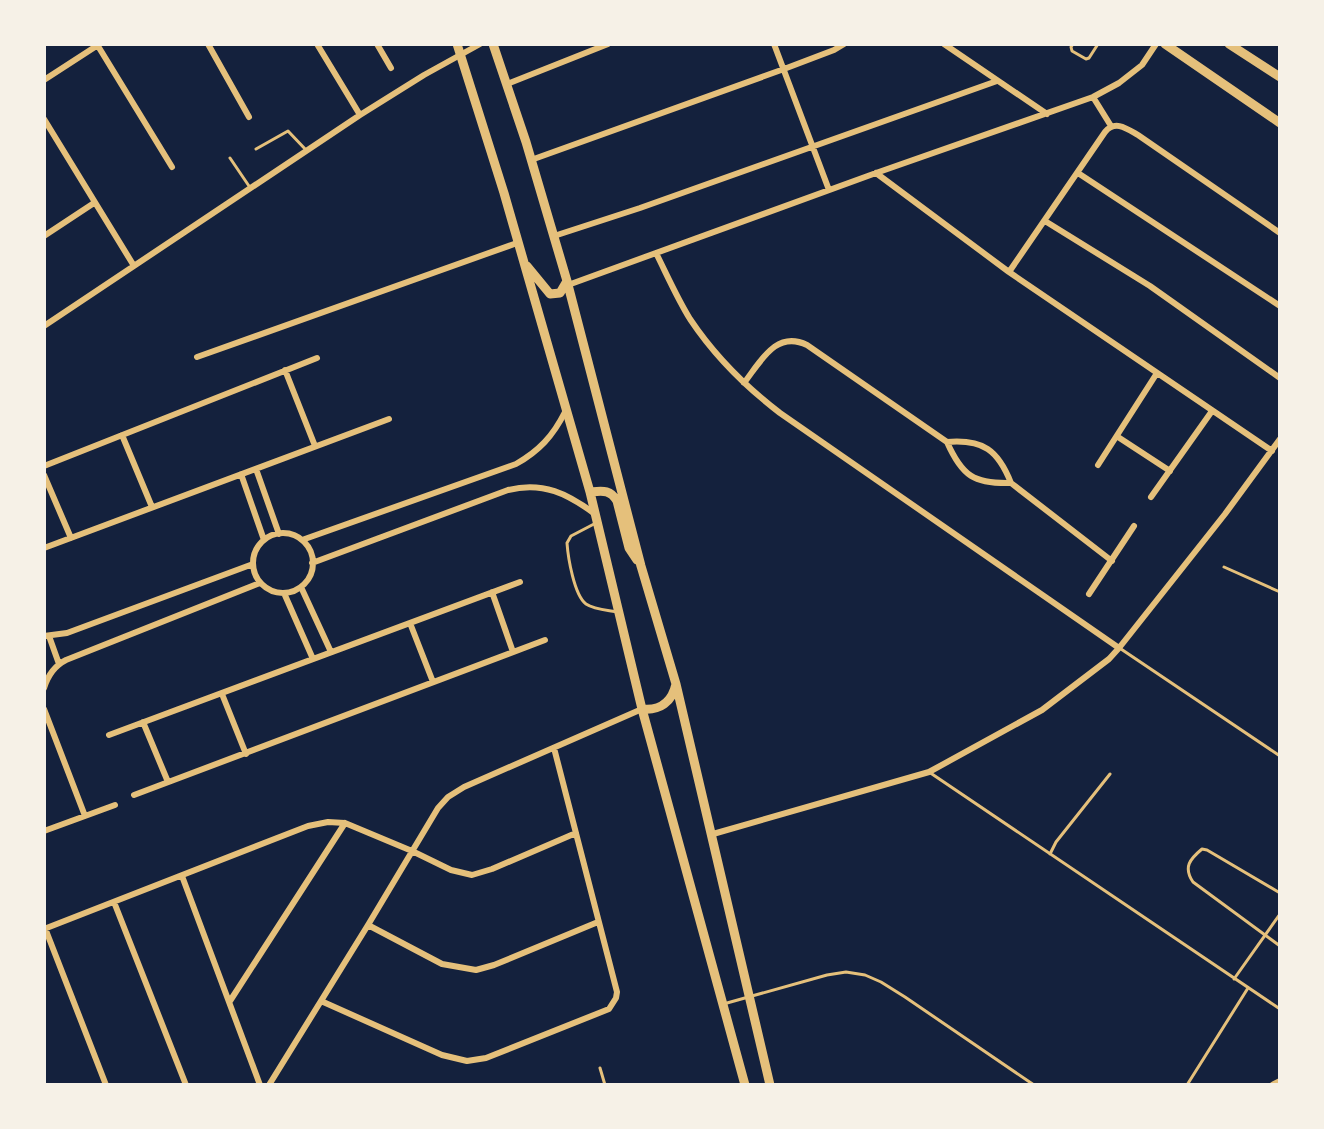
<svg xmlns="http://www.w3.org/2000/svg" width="1324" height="1129" font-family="'PT Sans',sans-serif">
<rect width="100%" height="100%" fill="#14213d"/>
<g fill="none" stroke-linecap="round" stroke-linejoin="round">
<!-- service -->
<path stroke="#e5c07b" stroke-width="3" d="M 1073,44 L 1071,47 L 1072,51 L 1086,59 L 1089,58 L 1098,44
M 256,149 L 288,131 L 307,151
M 230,158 L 251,189
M 594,524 L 571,536 L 567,543 C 568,557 574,595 586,604 C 595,610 608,610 618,612
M 1224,567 L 1280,592
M 1121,649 L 1280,756
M 929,772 L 1280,1009
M 1050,854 L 1056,842 L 1110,774
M 1280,893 L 1207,850 L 1202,849 C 1190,859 1183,867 1193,882 L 1280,946
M 1234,979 L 1280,914
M 727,1003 L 827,975 L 846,972 L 865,975 L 881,982 L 905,997 L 1034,1085
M 600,1068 L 605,1085
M 1187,1085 L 1248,988"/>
<!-- minor -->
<path stroke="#e5c07b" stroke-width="6" d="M 208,44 L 249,117
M 317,44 L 360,115
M 377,44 L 391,68
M 774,44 L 829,190
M 944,44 L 1047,114
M 98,46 L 172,167
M 44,80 L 98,45
M 507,84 L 608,44
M 1093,97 L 1111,126
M 44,119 L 134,266
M 531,160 L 784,69 L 834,50 L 844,44
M 876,173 L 1009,272 L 1272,451
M 1078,173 L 1280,306
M 1045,221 L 1150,286 L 1280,378
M 44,236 L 94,203
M 554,236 L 640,208 L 997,81
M 656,253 C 667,275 677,298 690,319 C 714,355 746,387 780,413 L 1119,648
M 1009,272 L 1105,132 C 1115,120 1126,128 1138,135 L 1280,233
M 568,285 L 876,173 L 1093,97 L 1119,83 L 1142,65 L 1156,44
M 44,326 L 360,115 L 424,75 L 480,44
M 197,357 L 517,243
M 285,370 L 315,446
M 744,383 C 761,361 776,330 807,345 L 947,442 C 962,476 974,484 1011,483
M 122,435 L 152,507
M 1118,437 L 1170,471
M 947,442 C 983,439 998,450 1011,483 L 1112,561
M 1098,465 L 1157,373
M 44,466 L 317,358
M 256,469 L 279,534
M 241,474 L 264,540
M 44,475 L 71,538
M 1151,497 L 1212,411
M253 563a30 30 0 1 1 60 0a30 30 0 1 1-60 0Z
M 302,540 L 516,464 C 539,451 553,436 565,412
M 44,548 L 389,419
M 312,563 L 508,490 C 543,481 568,494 595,514
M 301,587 L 331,652
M 492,592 L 513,652
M 284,593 L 313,659
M 1089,594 L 1134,526
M 410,623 L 433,682
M 44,636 L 67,633 L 253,564
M 49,636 L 59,664
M 44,688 C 48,675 54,666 66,660 L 260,583
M 222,694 L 246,754
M 44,709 L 85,816
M 143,722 L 168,782
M 109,735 L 520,582
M 134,795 L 545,640
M 44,831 L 115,805
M 713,834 L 929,772 L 1042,710 L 1109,659 L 1119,648 L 1225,514 L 1280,439
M 182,876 L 260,1085
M 114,902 L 186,1085
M 368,925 L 442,964 L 476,970 L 494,965 L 598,922
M 45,928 L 106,1085
M 44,929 L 308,826 L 328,822 L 345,823 L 412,851 L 451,870 L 472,875 L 492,869 L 576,833
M 230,1001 L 345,823
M 321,1001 L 442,1055 L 467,1061 L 486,1058 L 609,1009 L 616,998 L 617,992 L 554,748
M 269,1085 L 368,925 L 438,808 L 448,797 L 464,787 L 642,709"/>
<!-- tertiary -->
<path stroke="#e5c07b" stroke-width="8" d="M 1274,1085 L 1280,1082"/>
<!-- secondary -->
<path stroke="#e5c07b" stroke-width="9" d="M 457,44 L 504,193 L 590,492 L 642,709 L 745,1085
M 493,44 L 526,142 L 567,281 L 641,566 L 676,684 L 770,1085
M 1165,44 L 1280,123
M 1229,44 L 1280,77
M 527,266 L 550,294 L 560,293 L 567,281
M 590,492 C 602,491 610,489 617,501 L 629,548 L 637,560
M 642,709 C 660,711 672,702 676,684"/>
</g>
<!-- border -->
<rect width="1324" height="1129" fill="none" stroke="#f6f1e7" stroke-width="92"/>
</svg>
